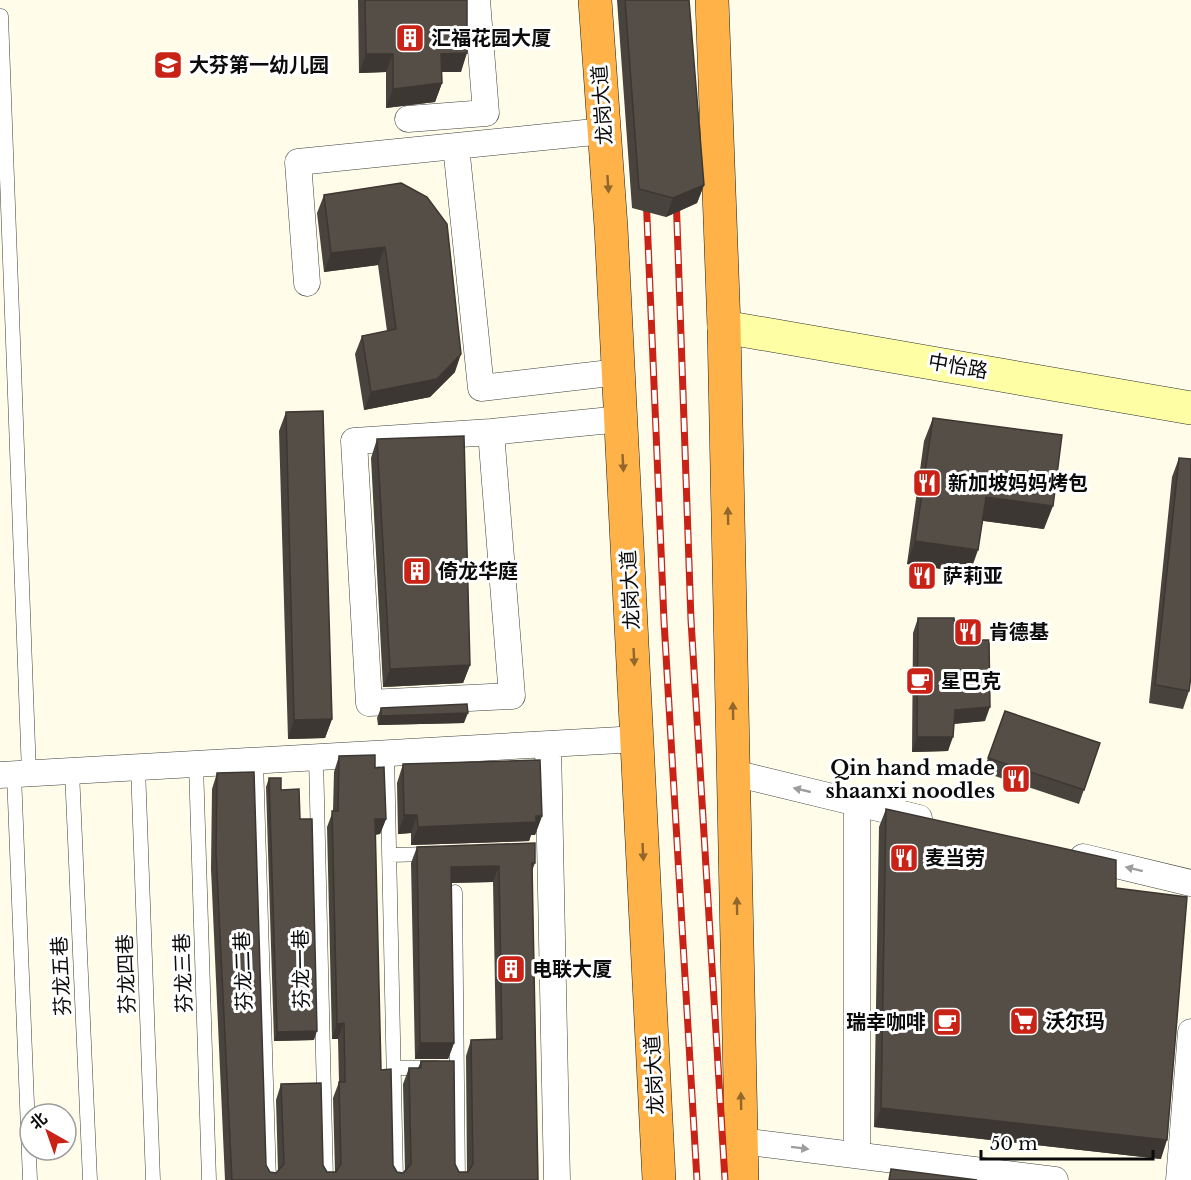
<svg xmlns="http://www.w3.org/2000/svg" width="1191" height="1180" font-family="'Libre Baskerville','Noto Sans SC',serif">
<rect width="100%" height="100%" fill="#fffde9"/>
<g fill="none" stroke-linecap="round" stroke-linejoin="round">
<!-- lane casing -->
<g stroke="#3e3e3e" stroke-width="15">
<path id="lane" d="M 1,16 L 29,774
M 387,753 L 396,1180
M 316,757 L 326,1180
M 256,761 L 269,1180
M 196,764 L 209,1180
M 138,767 L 153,1180
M 72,771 L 90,1180
M 14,774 L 30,1180
M 389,855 L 432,854
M 455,892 L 458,1180
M 394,1068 L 437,1068"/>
</g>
<!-- street casing -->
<g stroke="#3e3e3e" stroke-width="27">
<path id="street" d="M 408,119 L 486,113 L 477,0
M 456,146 L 481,388 L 619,372
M 307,283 L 298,162 L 604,131
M 491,432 L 512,696 L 369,703 L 354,441 L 491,432 L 621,419
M 548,745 L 557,1180
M 734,773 L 919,818
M 0,775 L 638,739
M 857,803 L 857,1155
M 1083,857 L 1191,883
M 741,1141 L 1055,1180
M 1179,1180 L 1191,1032"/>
</g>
<!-- secondary casing -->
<g stroke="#2d2d2d" stroke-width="34">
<path id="secondary" d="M 724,327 L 1191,408"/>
</g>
<!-- highway casing -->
<g stroke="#1c1c1c" stroke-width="34">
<path id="highway" d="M 595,0 L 611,227 L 659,1180
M 712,0 L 724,327 L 742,1180"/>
</g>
<!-- lane -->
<use href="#lane" stroke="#fff" stroke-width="14"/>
<!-- street -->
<use href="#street" stroke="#fff" stroke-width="26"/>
<!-- secondary -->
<use href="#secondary" stroke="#feffa4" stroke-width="33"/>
<!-- highway -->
<use href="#highway" stroke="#ffb247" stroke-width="33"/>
<!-- rail casing -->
<g stroke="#c82316" stroke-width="7">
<path id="rail" d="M 646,194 L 664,621 L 697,1180
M 676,194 L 691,620 L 725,1180"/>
</g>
<!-- rail -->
<use href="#rail" stroke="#fff" stroke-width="4.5" stroke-dasharray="14" stroke-linecap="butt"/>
</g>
<!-- wall -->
<path fill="#49433d" d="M 358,0 L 467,0 L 461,72 L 441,72 L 442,83 L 435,102 L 386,108 L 386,72 L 359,73 Z
M 617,0 L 689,0 L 704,185 L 697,203 L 666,217 L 632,208 Z
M 401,183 L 455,372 L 430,397 L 364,410 L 355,354 L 362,336 L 387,331 L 378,265 L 324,272 L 317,213 L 324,195 Z
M 286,412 L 332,719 L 325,738 L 288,739 L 279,431 Z
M 933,418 L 1044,529 L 983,521 L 970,573 L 907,564 L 924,441 Z
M 377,439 L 470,665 L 463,683 L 383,687 L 371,458 Z
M 1179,458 L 1190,686 L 1189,691 L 1183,709 L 1149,703 L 1172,477 Z
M 918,618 L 985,721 L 954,724 L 948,751 L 912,752 L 913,633 Z
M 381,708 L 464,723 L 378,725 L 377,718 Z
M 1005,711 L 1100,743 L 1079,804 L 983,772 Z
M 339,756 L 375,768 L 386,819 L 380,834 L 375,835 L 381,1070 L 393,1165 L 397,1172 L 403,1173 L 405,1171 L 403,1084 L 409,1068 L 418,1068 L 421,1061 L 455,1164 L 459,1172 L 467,1172 L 466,1056 L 471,1040 L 496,1039 L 493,882 L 451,883 L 454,1043 L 448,1059 L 415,1059 L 411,863 L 417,847 L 535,863 L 532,871 L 538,1180 L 225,1180 L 211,869 L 212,789 L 217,773 L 266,1165 L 270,1172 L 276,1173 L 278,1171 L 276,1100 L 281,1084 L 323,1165 L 327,1172 L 335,1172 L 333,1098 L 339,1082 L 338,1039 L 332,1039 L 327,827 L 333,811 L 334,772 Z
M 403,764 L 542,816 L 535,835 L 531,835 L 529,841 L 411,845 L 411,833 L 398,834 L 397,783 Z
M 269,778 L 281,790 L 300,819 L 314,1040 L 274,1041 L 266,787 Z
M 886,809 L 1116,888 L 1161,1159 L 874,1127 L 879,827 Z"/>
<!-- shaded-wall -->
<path fill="#3c3732" d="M 467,53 L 461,72 L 434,72 L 441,54 Z
M 366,54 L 393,54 L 386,72 L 359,73 Z
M 442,83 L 435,102 L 386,108 L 393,89 Z
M 704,185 L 697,203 L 666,217 L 673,198 Z
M 385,247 L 378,265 L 324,272 L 331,253 Z
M 461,354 L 455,372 L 430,397 L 364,410 L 371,392 Z
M 986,497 L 1053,506 L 1044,529 L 978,520 Z
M 915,541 L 978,550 L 970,573 L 907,564 Z
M 470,665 L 463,683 L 383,687 L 390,669 Z
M 990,707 L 985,721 L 950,724 L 955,710 Z
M 468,713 L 464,723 L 378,725 L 381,716 Z
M 332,719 L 325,738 L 288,739 L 294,720 Z
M 917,737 L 953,737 L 948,751 L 912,752 Z
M 404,815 L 417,815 L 411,833 L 398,834 Z
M 542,816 L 535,835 L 531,835 L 529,841 L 411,845 L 418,827 Z
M 375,819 L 386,819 L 380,834 L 369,835 Z
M 499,866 L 493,882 L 445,883 L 451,867 Z
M 344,1023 L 338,1039 L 332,1039 L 337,1024 Z
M 317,1031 L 314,1040 L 274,1041 L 277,1032 Z
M 420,1043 L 454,1043 L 448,1059 L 415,1059 Z
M 881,1108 L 1167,1140 L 1161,1159 L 874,1127 Z"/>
<!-- building -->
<path fill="#554e47" stroke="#3c3732" stroke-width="1.5" d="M 365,0 L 467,0 L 467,53 L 441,54 L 442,83 L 393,89 L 393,54 L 366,54 Z
M 625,0 L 689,0 L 704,185 L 673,198 L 639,189 Z
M 401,183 L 427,197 L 447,224 L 461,354 L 437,379 L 371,392 L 362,336 L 396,329 L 385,247 L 331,253 L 324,195 Z
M 323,411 L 332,719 L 294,720 L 286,412 Z
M 933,418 L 1062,435 L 1053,506 L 986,497 L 978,550 L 915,541 Z
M 464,436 L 470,665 L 390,669 L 377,439 Z
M 1179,458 L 1191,459 L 1191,676 L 1189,691 L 1155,685 Z
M 918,618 L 954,618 L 956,640 L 989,640 L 990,707 L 955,710 L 953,737 L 917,737 Z
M 467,704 L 468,713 L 381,716 L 381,708 Z
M 1005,711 L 1100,743 L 1084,790 L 988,758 Z
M 375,755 L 375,768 L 384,767 L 386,819 L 375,819 L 381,1070 L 391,1069 L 393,1165 L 397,1172 L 403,1173 L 411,1164 L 409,1068 L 421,1068 L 421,1061 L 454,1061 L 455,1164 L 459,1172 L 468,1172 L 473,1164 L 471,1040 L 502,1039 L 499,866 L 451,867 L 454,1043 L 420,1043 L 417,847 L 535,843 L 535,863 L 532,863 L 538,1180 L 232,1180 L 216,853 L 217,773 L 254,772 L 266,1165 L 270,1172 L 276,1173 L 284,1164 L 281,1084 L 321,1083 L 323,1165 L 327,1172 L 336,1172 L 341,1164 L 339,1082 L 345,1082 L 344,1023 L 337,1024 L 332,811 L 338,811 L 339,756 Z
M 540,760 L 542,816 L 536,816 L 536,822 L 418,827 L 417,815 L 404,815 L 403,764 Z
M 269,778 L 281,778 L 281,790 L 299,789 L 300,819 L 312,819 L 317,1031 L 277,1032 Z
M 886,809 L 1116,860 L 1116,888 L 1187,897 L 1167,1140 L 881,1108 Z
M 891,1169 L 977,1180 L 889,1180 Z"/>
<!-- one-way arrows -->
<defs><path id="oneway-solid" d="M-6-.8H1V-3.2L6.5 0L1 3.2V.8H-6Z" transform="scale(1.5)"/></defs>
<g fill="#91672c">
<use href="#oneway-solid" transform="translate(608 184) rotate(86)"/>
<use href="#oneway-solid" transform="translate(623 463) rotate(87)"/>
<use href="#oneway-solid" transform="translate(728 516) rotate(-91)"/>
<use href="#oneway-solid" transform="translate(634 657) rotate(87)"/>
<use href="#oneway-solid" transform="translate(733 711) rotate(-91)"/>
<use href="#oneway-solid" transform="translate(643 852) rotate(87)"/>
<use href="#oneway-solid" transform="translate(737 906) rotate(-91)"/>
<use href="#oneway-solid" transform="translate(741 1101) rotate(-91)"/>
</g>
<g fill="#9d9d9d">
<use href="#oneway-solid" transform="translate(802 790) rotate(-167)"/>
<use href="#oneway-solid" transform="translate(1134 869) rotate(-166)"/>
<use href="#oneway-solid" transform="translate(800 1148) rotate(7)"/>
</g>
<!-- icons -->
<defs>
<g id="building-square" transform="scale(1.5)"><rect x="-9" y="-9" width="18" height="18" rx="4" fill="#c82316" stroke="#fff"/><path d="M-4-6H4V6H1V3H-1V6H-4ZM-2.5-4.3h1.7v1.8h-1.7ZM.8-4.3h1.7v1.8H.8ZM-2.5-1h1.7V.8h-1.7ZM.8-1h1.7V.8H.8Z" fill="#fff"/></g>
<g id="school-square" transform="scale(1.5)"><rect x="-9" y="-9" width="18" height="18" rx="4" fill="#c82316" stroke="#fff"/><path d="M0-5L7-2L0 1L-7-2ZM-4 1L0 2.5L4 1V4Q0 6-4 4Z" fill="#fff"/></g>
<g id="restaurant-square" transform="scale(1.5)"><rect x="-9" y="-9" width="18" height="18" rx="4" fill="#c82316" stroke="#fff"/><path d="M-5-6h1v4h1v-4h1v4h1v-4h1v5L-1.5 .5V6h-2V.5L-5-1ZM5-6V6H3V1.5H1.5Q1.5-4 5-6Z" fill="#fff"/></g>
<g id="cafe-square" transform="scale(1.5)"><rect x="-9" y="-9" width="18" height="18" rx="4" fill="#c82316" stroke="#fff"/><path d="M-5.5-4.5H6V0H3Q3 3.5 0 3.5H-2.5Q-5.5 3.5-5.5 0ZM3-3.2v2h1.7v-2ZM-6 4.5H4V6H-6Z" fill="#fff"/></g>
<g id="supermarket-square" transform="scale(1.5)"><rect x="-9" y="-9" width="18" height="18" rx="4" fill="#c82316" stroke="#fff"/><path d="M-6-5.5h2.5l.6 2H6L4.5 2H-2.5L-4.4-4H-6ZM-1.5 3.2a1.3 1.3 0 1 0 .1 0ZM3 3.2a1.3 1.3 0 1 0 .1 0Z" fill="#fff"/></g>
</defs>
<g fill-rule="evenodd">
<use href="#building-square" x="410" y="38"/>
<use href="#school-square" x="168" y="65"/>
<use href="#restaurant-square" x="927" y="483"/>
<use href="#building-square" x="417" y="571"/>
<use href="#restaurant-square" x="922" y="576"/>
<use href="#restaurant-square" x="968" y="632"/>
<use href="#cafe-square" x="920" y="681"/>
<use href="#restaurant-square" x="1016" y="779"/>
<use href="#restaurant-square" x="904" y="858"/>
<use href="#building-square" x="511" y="969"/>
<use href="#supermarket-square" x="1024" y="1021"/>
<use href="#cafe-square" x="947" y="1022"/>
</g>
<g text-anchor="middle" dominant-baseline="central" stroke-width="6" stroke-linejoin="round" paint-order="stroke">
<!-- poi labels -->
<g font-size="20" font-weight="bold" fill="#0b0b0b" stroke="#fff" text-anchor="start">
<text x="431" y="38">汇福花园大厦</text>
<text x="189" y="65">大芬第一幼儿园</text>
<text x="948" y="483">新加坡妈妈烤包</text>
<text x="438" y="571">倚龙华庭</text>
<text x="943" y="576">萨莉亚</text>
<text x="989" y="632">肯德基</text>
<text x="941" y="681">星巴克</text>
<text x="995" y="768" text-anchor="end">Qin hand made<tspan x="995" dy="23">shaanxi noodles</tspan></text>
<text x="925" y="858">麦当劳</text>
<text x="532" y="969">电联大厦</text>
<text x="1045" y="1021">沃尔玛</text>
<text x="926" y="1022" text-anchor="end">瑞幸咖啡</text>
</g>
<!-- street labels -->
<g font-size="20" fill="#0b0b0b" stroke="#fff">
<text transform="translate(602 105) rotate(-94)">龙岗大道</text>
<text transform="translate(958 366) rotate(10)">中怡路</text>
<text transform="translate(630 590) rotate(-93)">龙岗大道</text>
<text transform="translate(301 969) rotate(-91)">芬龙一巷</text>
<text transform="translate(243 971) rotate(-92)">芬龙二巷</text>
<text transform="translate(183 973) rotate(-92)">芬龙三巷</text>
<text transform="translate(126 974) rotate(-92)">芬龙四巷</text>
<text transform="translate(61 976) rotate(-93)">芬龙五巷</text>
<text transform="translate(654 1075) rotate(-93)">龙岗大道</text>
</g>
</g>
<!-- north arrow -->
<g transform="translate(48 1132) rotate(320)"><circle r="28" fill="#ffffff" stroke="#9d9d9d" stroke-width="1.5"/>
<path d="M0-4.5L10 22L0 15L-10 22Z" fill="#c82316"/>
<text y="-9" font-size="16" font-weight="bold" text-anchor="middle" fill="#0b0b0b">北</text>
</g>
<!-- scale -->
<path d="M981 1150v9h172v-9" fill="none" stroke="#0b0b0b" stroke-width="3"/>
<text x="990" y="1150" font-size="18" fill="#0b0b0b" stroke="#ffffff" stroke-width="4.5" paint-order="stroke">50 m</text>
</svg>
